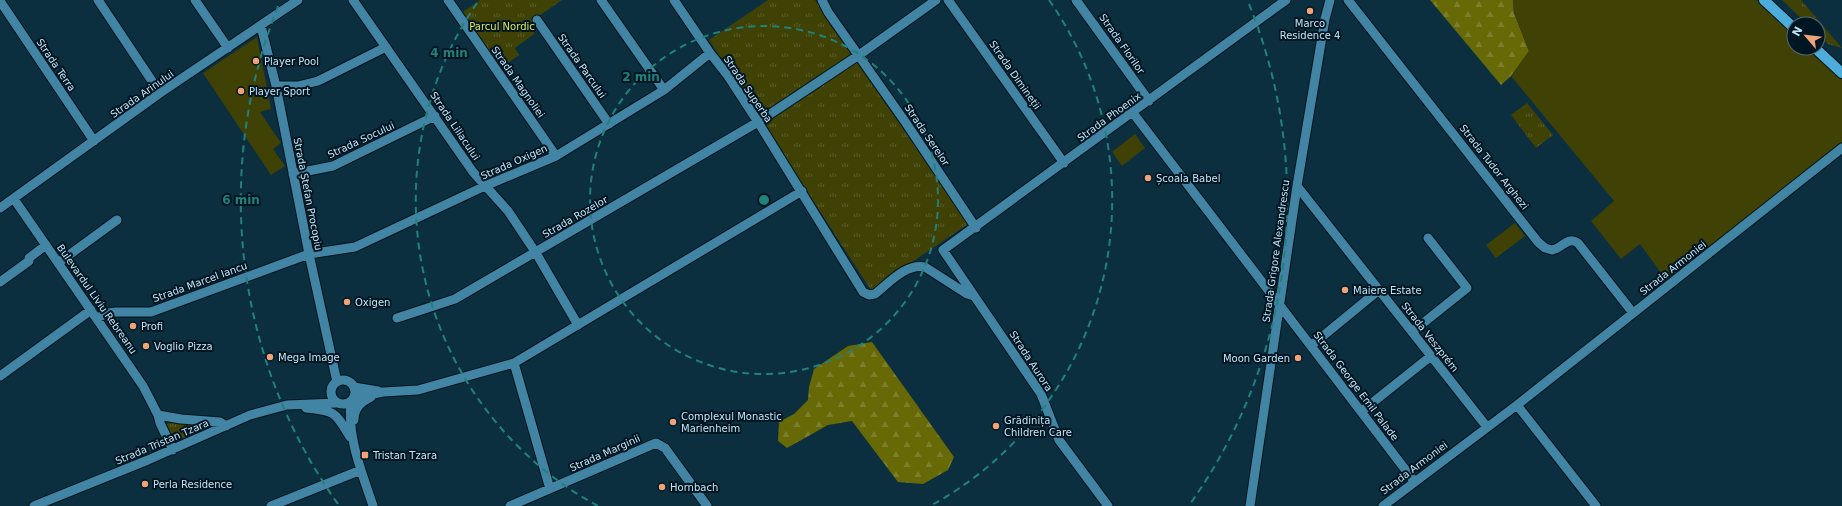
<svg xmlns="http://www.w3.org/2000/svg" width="1842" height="506" font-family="'DejaVu Sans',sans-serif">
<defs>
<pattern id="grass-tufts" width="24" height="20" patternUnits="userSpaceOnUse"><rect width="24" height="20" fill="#404105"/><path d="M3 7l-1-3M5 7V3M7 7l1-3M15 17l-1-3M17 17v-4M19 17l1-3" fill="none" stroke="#5a5c2a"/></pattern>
<pattern id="forest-firs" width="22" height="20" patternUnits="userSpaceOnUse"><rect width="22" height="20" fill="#676906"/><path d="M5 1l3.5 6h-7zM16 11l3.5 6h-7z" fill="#7b7e2b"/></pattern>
</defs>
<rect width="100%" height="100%" fill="#0b2f3f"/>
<!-- grass -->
<path fill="url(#grass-tufts)" d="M 480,0 L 562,0 L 533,20 L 536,24 L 534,34 L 515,48 L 519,55 L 501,68 L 461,13 Z
M 768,0 L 815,0 L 968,224 L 871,290 L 709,40 Z
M 1782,0 L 1801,0 L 1842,48 L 1828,44 L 1818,34 L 1818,24 L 1807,24 Z
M 1527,103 L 1553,135 L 1536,148 L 1511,115 Z
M 168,423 L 208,425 L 210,427 L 208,430 L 177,443 L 174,441 L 166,426 Z"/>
<!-- forest -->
<path fill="url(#forest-firs)" d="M 1430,0 L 1513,0 L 1514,13 L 1529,51 L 1511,76 L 1501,85 Z
M 872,342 L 954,457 L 948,470 L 923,484 L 898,482 L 852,421 L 828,425 L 787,448 L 778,441 L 779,422 L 794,414 L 808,400 L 809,387 L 814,369 L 848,346 Z"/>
<!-- garden -->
<path fill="#404105" d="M 1513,0 L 1756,0 L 1794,32 L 1794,48 L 1812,48 L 1842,74 L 1842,148 L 1670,285 L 1640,244 L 1621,259 L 1591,221 L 1614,201 L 1511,76 L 1529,51 L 1514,13 Z
M 257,37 L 271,109 L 260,112 L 281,143 L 273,149 L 285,166 L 271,175 L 203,73 Z
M 1135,134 L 1145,148 L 1122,166 L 1112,152 Z
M 1515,223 L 1525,236 L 1496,258 L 1486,245 Z"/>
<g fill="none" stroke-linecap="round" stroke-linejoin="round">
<!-- minor casing -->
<g stroke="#031620" stroke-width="11">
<path id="minor" d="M 98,0 L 160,93
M 195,0 L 228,48
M 353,0 L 473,172 L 508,211 L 536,253 L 578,325
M 448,0 L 556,156
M 601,0 L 664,90
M 674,0 L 710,53 L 728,76 L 758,122 L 863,292 L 869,295 L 875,294 C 889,283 906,263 925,267 L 967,294 L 974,296
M 822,0 L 828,12 L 906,123 L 976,228
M 948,0 L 1064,163
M 1076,0 L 1149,101
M 1348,0 L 1538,242 L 1545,248 L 1552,250 C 1563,248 1567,236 1578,243 L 1633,313
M 0,1 L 94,141
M 537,20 L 609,124
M 261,26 L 276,86 L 309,254 L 337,382
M 276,86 L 298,86 L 318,81 L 386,47
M 1133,113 L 1414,481
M 293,174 L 333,166 L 435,116
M 1297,186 L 1487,427
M 14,199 L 143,386 L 158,415 L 181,419 L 220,422 L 226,426
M 0,208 L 160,93 L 298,0
M 58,263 L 117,220
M 0,282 L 29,261 L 29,258 L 46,245
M 97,318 L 108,313 L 116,312 L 151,312 L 309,254 L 355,247 L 485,186 L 556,156 L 664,90 L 710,53
M 397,318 L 455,299 L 758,122 L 859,55 L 936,0
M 1412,332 L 1467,288 L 1428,238
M 1312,345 L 1379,290
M 514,363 L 550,489
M 0,376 L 91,310
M331 392a12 12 0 1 1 24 0a12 12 0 1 1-24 0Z
M 354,387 L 378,391
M 354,398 L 383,392 L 418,390 L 514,363 L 802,191
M 351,401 C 347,438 362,472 373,506
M 1517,405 L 1596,506
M 306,408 C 336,411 335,412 350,437
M 1362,411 L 1431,356
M 158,415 L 160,423 L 173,450
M 354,420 C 354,408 361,402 371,397
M 34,506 L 148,460 L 250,415 L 287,405 L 336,403
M 271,506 L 361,470
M 510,506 L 656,443 L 665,448 L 707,506
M 1108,506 L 1059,440 L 1041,394 L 943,250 L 1286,0
M 1250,506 L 1297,186 L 1325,19 L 1330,0
M 1383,506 L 1517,405 L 1842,148"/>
</g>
<!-- major casing -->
<g stroke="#031620" stroke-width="12">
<path id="major" d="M 1764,0 L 1794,28
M 1815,48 L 1842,73"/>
</g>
<!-- minor -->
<use href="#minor" stroke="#4284a3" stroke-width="9"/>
<!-- major -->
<use href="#major" stroke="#4dadda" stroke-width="10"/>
</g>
<!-- distance rings -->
<g fill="none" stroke="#21817b" stroke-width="2" stroke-dasharray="7 5">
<circle cx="764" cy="200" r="174"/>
<path d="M598 506A348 348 0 0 1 479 0M1049 0A348 348 0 0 1 930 506"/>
<path d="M338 504A523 523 0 0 1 279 4M1249 4A523 523 0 0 1 1190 504"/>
</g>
<!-- markers -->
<g fill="#efa376" stroke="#001623" stroke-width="1.5">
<circle cx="1310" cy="11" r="4"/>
<circle cx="256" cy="61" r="4"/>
<circle cx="241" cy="91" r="4"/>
<circle cx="1148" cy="178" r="4"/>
<circle cx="1345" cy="290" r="4"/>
<circle cx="347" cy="302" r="4"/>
<circle cx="133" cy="326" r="4"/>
<circle cx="146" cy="346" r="4"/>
<circle cx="270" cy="357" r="4"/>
<circle cx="1298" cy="358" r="4"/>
<circle cx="673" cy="422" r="4"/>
<circle cx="996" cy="426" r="4"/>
<rect x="361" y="451" width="8" height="8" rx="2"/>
<circle cx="145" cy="484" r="4"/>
<circle cx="662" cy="487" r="4"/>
</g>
<g text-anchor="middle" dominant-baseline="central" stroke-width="4" stroke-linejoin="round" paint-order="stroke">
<!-- poi labels -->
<g font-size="10" fill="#c2e3f4" stroke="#001623" text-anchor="start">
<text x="1310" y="23" text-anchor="middle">Marco<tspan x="1310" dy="12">Residence 4</tspan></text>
<text x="264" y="61">Player Pool</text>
<text x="249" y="91">Player Sport</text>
<text x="1156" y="178">Școala Babel</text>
<text x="1353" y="290">Maiere Estate</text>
<text x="355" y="302">Oxigen</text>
<text x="141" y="326">Profi</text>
<text x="154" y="346">Voglio Pizza</text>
<text x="278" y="357">Mega Image</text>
<text x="1290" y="358" text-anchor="end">Moon Garden</text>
<text x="681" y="416">Complexul Monastic<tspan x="681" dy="12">Marienheim</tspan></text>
<text x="1004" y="420">Grădinița<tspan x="1004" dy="12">Children Care</tspan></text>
<text x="373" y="455">Tristan Tzara</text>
<text x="153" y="484">Perla Residence</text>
<text x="670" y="487">Hornbach</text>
</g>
<!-- park labels -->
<g font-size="10" fill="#e0e452" stroke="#001623">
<text x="502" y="26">Parcul Nordic</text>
</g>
<!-- street labels -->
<g font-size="10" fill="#c2e3f4" stroke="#001623">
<text transform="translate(1122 44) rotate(55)">Strada Florilor</text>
<text transform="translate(56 65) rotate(56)">Strada Terra</text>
<text transform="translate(582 66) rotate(55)">Strada Parcului</text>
<text transform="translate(1015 75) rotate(55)">Strada Dimineții</text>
<text transform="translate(518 82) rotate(55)">Strada Magnoliei</text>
<text transform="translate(748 89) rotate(56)">Strada Superba</text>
<text transform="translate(142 94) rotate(-35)">Strada Arinului</text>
<text transform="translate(1109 117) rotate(-36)">Strada Phoenix</text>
<text transform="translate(455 126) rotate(56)">Strada Liliacului</text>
<text transform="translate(927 135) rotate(56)">Strada Serelor</text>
<text transform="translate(361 140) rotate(-25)">Strada Socului</text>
<text transform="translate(514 162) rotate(-24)">Strada Oxigen</text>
<text transform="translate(1494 167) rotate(52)">Strada Tudor Arghezi</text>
<text transform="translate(308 194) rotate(79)">Strada Ștefan Procopiu</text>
<text transform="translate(575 217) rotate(-30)">Strada Rozelor</text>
<text transform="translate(1276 251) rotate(-82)">Strada Grigore Alexandrescu</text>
<text transform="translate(1673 268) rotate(-38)">Strada Armoniei</text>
<text transform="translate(200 282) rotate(-20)">Strada Marcel Iancu</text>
<text transform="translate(97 299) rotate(55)">Bulevardul Liviu Rebreanu</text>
<text transform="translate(1430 337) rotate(52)">Strada Veszprém</text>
<text transform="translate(1031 361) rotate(57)">Strada Aurora</text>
<text transform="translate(1356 386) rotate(53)">Strada George Emil Palade</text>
<text transform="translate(162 442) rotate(-23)">Strada Tristan Tzara</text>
<text transform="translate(605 453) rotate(-24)">Strada Marginii</text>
<text transform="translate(1414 468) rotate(-37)">Strada Armoniei</text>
</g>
</g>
<circle cx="764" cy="200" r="6" fill="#21817b" stroke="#001623" stroke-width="2"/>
<g font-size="12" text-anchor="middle" font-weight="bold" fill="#21817b" stroke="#001623" stroke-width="4" stroke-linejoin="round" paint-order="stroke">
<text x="449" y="57">4 min</text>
<text x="641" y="81">2 min</text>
<text x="241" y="204">6 min</text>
</g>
<!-- north arrow -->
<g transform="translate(1806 36) rotate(298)"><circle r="19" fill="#001623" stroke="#4e6877"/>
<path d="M0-3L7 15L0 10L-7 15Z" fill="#efa376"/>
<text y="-6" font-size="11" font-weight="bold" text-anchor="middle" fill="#c2e3f4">N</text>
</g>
</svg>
